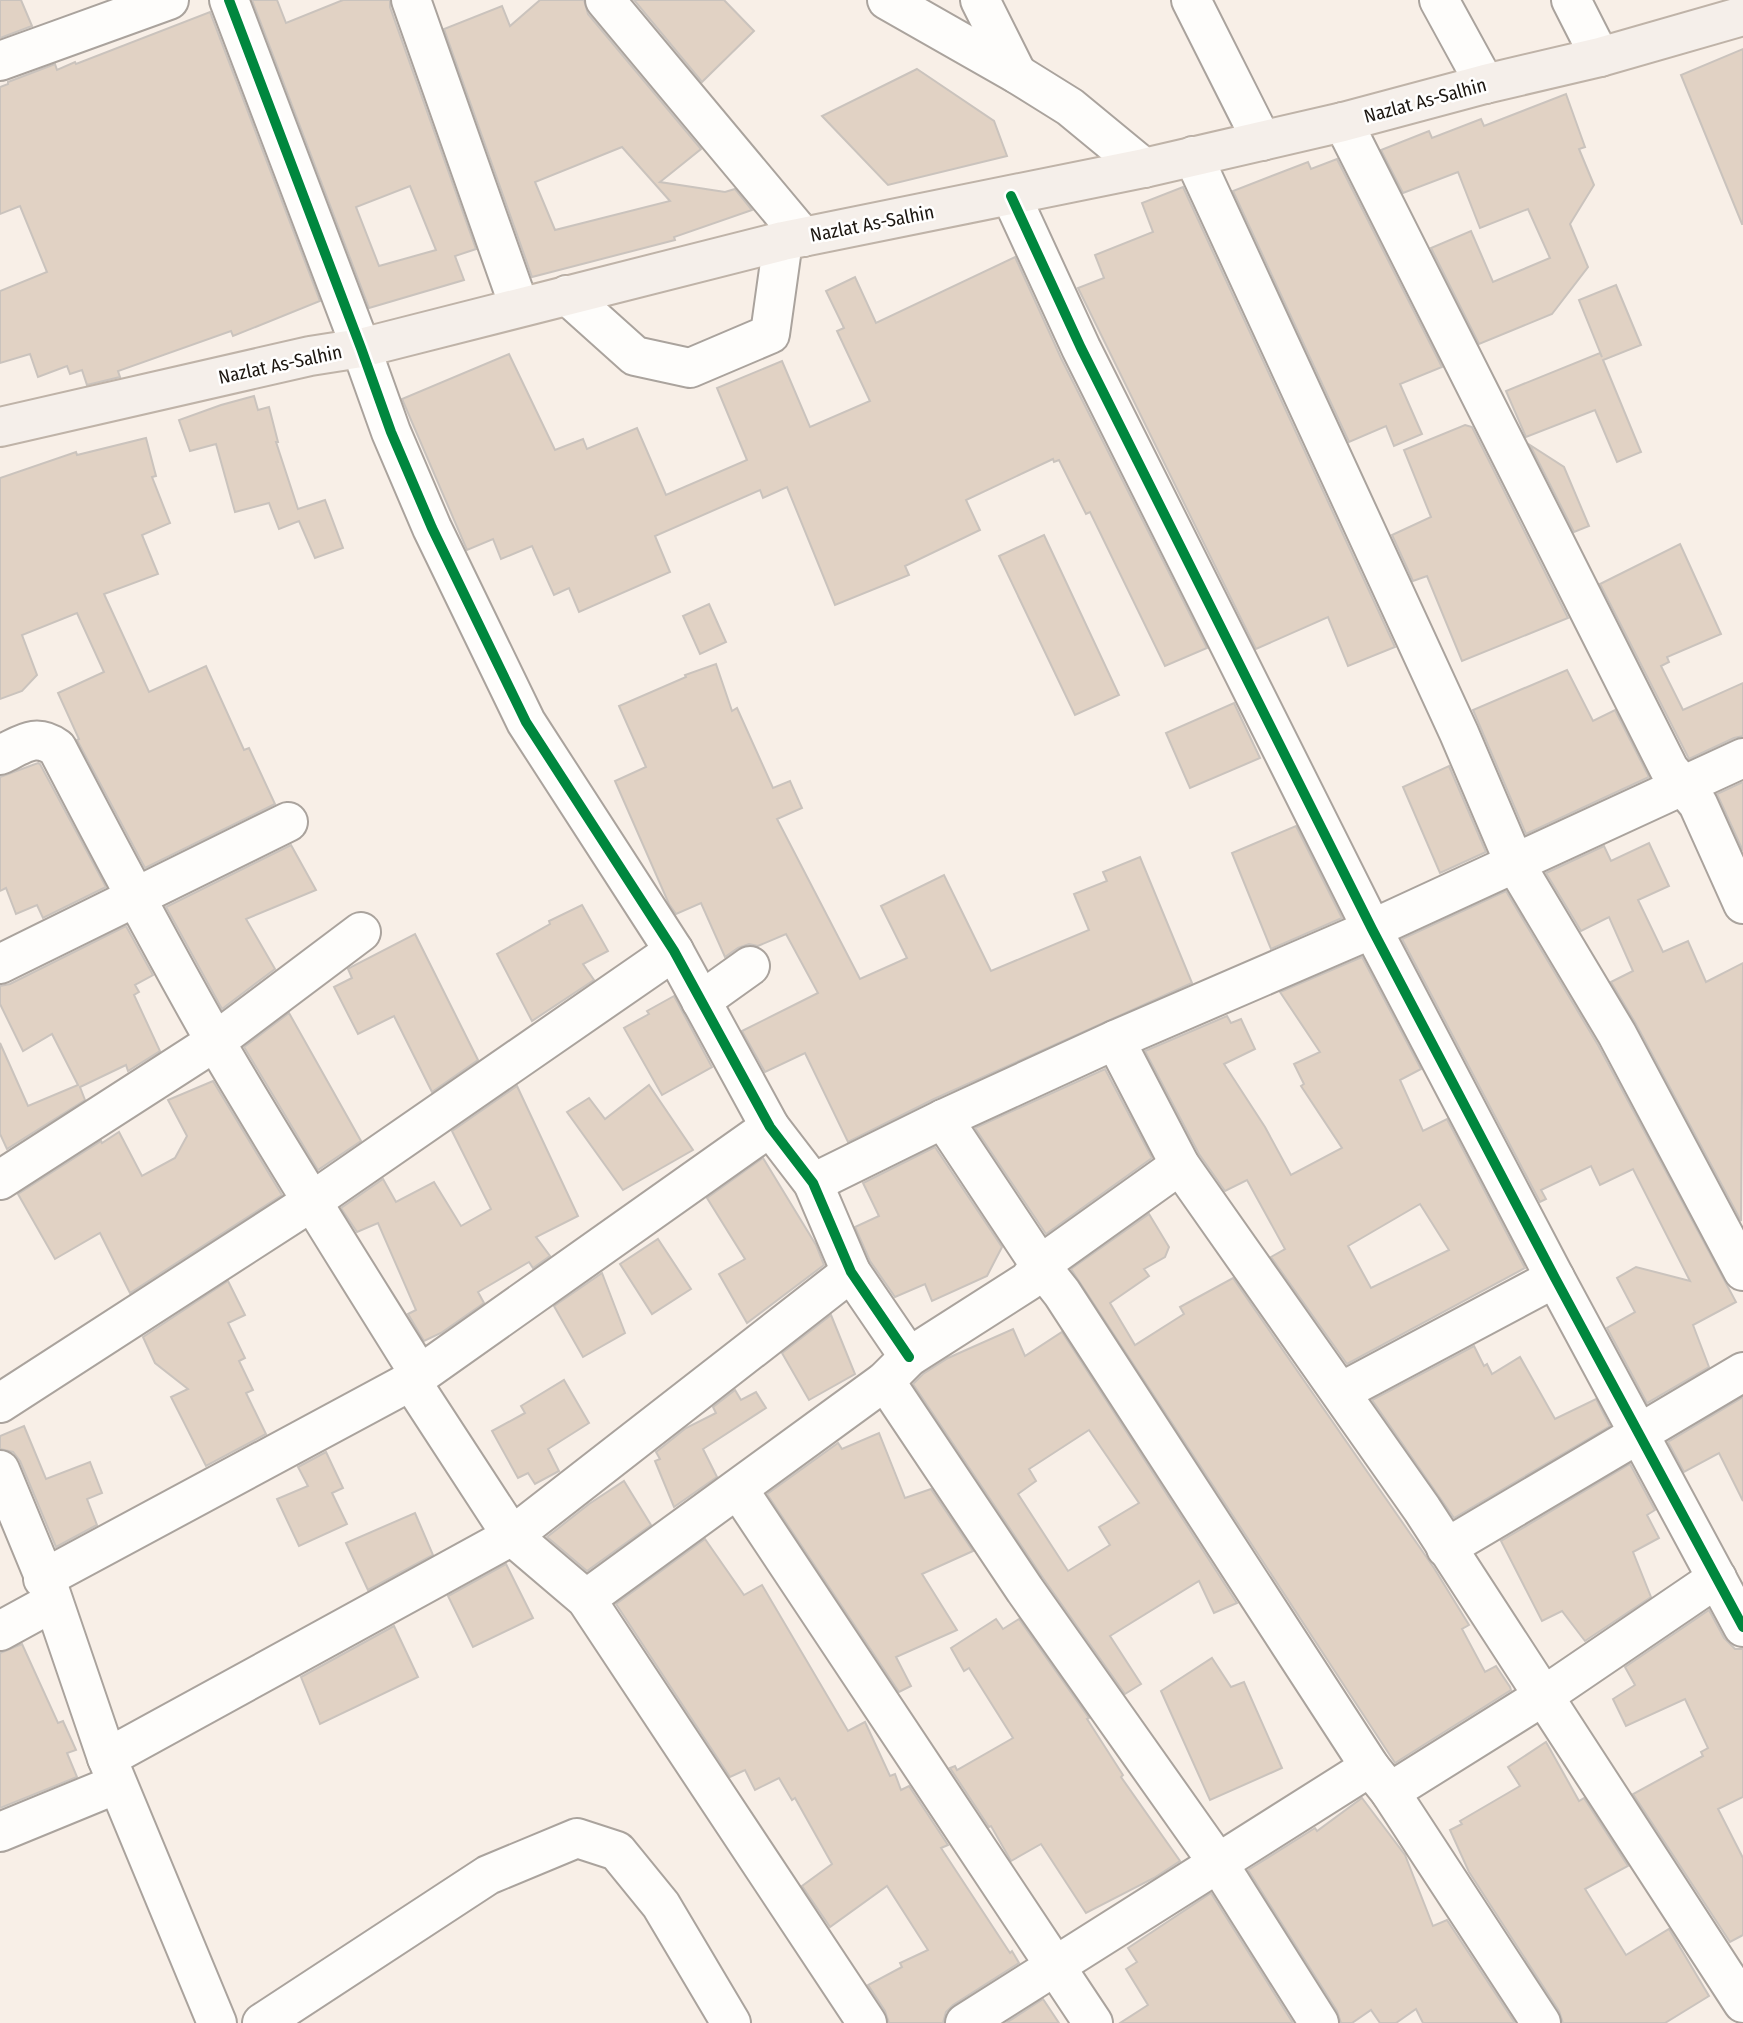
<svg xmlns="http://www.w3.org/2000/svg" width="1743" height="2023" viewBox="0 0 1743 2023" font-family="'Fira Sans Condensed',sans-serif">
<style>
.building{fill:#e1d2c4;stroke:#cac3bd;stroke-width:2;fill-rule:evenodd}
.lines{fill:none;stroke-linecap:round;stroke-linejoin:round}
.minor-casing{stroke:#aaa39d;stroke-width:42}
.major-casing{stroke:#bfb3a8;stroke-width:42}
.minor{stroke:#fefdfb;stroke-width:38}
.major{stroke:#f5efea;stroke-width:38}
.cycleway-casing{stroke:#fff;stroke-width:15}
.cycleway{stroke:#00873e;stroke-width:10}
.labels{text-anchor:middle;stroke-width:5;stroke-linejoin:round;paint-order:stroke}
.street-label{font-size:19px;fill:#1d1711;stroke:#fff}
</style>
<rect width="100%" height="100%" fill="#f8efe7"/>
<g class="building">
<polygon points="0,0 21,0 32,26 0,38"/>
<path d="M252 0H277L286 23 343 0H390V7L476 249 455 256 464 280 369 308ZM410 186 436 250 379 266 356 207Z"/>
<path d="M540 0H584L588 14 701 149 660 182 725 192 735 189 752 210 674 237 675 240 532 277 444 29 502 6 510 26ZM622 147 670 201 555 230 535 182Z"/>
<polygon points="634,0 724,0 754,31 702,82"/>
<polygon points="210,12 320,301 233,336 231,331 118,371 120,377 87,385 82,370 70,374 67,366 38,377 30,354 0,363 0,291 47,272 20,206 0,214 0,87 8,84 8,82 55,64 57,70 75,62 76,64"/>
<polygon points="1743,49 1743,224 1742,224 1681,75"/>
<polygon points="917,69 994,121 1007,156 888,185 822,116"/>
<polygon points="1566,94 1585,147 1579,149 1594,185 1570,224 1588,267 1552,314 1479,344 1431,248 1471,231 1493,282 1550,258 1528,209 1480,228 1458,172 1403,193 1381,150 1429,131 1432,138 1481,119 1484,126"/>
<polygon points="1337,159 1442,367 1400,384 1422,434 1394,446 1386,426 1349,442 1233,191 1308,162 1311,169"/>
<polygon points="1183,187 1395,647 1348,666 1328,617 1256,649 1078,288 1104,278 1095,255 1153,232 1142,203"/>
<polygon points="1015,257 1061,358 1207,648 1165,666 1090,512 1086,514 1059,460 1054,462 1053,459 966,500 980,530 905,566 909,575 835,605 787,487 763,498 760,490 655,536 670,572 579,612 569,588 554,595 532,546 501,559 493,539 467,550 402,399 509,354 555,450 583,439 587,449 637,428 666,495 747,460 717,388 782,361 810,427 870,401 837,331 844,328 826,291 855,277 876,323"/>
<polygon points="1616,285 1641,345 1603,360 1641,452 1617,462 1595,410 1526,437 1506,391 1600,353 1602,357 1579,300"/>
<polygon points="254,396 258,410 269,407 278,442 276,442 298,509 325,500 343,548 315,558 299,521 279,529 269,503 235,512 216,444 190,451 179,420 221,405"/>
<polygon points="1465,425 1472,427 1568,618 1462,661 1427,576 1413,581 1392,535 1431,517 1404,450"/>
<polygon points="146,438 156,476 152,477 170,523 142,535 158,574 104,594 149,692 206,666 244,750 249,748 275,804 145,868 77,740 79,739 58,693 104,672 77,613 22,635 37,675 22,691 0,699 0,478 76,452 77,455"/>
<polygon points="1530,445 1564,467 1589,526 1574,532"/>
<polygon points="1044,535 1119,695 1075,715 999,556"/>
<polygon points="1680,544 1721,634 1667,657 1669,662 1661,666 1683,710 1743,683 1743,736 1734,738 1689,759 1600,584"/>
<polygon points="709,604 726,642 700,654 683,616"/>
<polygon points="716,664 732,711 737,708 773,788 790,781 802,808 777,819 860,979 907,958 881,906 944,875 991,971 1089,930 1074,894 1107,881 1103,872 1140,857 1192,983 934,1099 848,1142 805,1053 765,1072 742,1031 818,993 786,934 758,946 749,944 738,948 725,957 701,903 676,914 669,904 615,781 646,767 619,706 686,677 685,675"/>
<polygon points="1567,670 1593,721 1615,710 1649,777 1526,834 1473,710"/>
<polygon points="1234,703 1260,758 1190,788 1166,733"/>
<polygon points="38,763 40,764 106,887 43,918 37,905 16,914 6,888 0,891 0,777"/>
<polygon points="1449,766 1486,852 1440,873 1403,787"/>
<polygon points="1743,782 1743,851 1717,794"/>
<polygon points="1296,826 1342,918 1271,949 1232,853"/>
<polygon points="1649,843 1669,886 1638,900 1663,952 1688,941 1706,982 1743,963 1741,1221 1636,1024 1611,982 1633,971 1609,917 1581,931 1546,873 1604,846 1611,861"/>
<polygon points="291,845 316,890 246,919 275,969 222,1009 166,907"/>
<polygon points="1506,891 1598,1045 1736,1302 1693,1325 1709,1367 1647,1403 1607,1328 1635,1312 1617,1278 1636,1267 1690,1281 1633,1169 1600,1185 1591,1166 1541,1190 1546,1199 1540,1202 1402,939"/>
<polygon points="582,905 608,951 583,964 594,980 532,1021 497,954 550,924 549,921"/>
<polygon points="126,926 153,975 135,985 139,992 134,995 160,1051 128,1071 126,1065 80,1087 85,1100 7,1149 0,1134 0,1043 28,1106 78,1085 52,1034 23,1051 0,1004 0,986 10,984"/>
<polygon points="415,934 478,1060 432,1092 394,1016 358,1034 334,987 352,978 348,969 353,966"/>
<path d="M1362 957 1421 1069 1400 1080 1423 1131 1447 1119 1525 1268 1347 1364 1271 1257 1285 1249 1247 1180 1225 1191 1199 1154 1145 1051 1227 1016 1231 1023 1241 1019 1255 1049 1224 1064 1265 1127 1291 1175 1342 1148 1301 1086 1304 1084 1294 1064 1320 1052 1280 992ZM1420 1204 1449 1250 1371 1288 1348 1246Z"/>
<polygon points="674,996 712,1067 662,1095 624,1028 649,1014 647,1011"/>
<polygon points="289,1013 361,1141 318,1170 244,1047"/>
<polygon points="1105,1069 1152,1158 1046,1234 975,1128"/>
<polygon points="213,1081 282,1195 130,1293 100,1233 55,1259 18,1194 101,1141 102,1143 119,1132 142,1176 175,1158 187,1136 168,1100"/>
<polygon points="649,1085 693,1150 623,1190 567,1112 589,1098 605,1119"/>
<polygon points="517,1086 578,1216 536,1237 550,1256 533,1268 529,1262 478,1292 484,1303 441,1333 424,1341 408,1314 416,1310 378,1223 357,1232 341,1208 383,1179 396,1202 434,1182 461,1226 491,1209 452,1131"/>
<polygon points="935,1147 1002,1247 987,1276 932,1301 925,1284 895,1297 870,1261 855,1227 879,1216 863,1183"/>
<polygon points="763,1158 816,1245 824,1265 747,1323 719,1274 745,1259 707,1198"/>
<polygon points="1149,1214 1169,1247 1165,1257 1144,1269 1149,1276 1110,1303 1135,1345 1184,1314 1180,1307 1233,1278 1434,1568 1469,1625 1462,1629 1485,1672 1496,1666 1510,1687 1511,1690 1395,1763 1071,1269"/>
<polygon points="658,1239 691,1289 652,1314 620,1264"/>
<polygon points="602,1273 625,1333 583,1357 554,1306"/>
<polygon points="228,1281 245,1315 228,1323 245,1358 239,1361 253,1390 246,1393 266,1434 206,1466 171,1397 188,1389 155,1363 143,1337"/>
<polygon points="831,1315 855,1374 809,1400 782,1353"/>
<path d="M1013 1329 1025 1356 1062 1332 1237 1603 1214 1613 1199 1581 1110 1636 1141 1684 1125 1694 1043 1578 913 1384 923 1374 948 1358ZM1089 1430 1139 1503 1099 1527 1110 1545 1068 1571 1018 1494 1036 1481 1029 1469Z"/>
<polygon points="1474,1346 1484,1366 1487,1364 1492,1374 1520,1357 1555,1419 1596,1399 1610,1426 1454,1518 1372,1400"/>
<polygon points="564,1380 589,1423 548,1449 559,1471 535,1484 528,1473 518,1478 492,1431 525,1413 521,1406"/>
<polygon points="735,1390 741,1400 756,1392 766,1408 703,1449 717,1477 674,1507 655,1461 660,1459 656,1452 686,1428 716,1413 713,1407"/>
<polygon points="1743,1397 1743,1501 1719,1453 1684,1472 1668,1442"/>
<polygon points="24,1426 46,1479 90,1462 102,1493 87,1499 97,1525 56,1547 20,1461 13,1452 0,1449 0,1436"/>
<polygon points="879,1433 905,1498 931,1489 973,1551 922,1574 957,1630 896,1657 911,1686 899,1692 767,1494 838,1443 842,1449"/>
<polygon points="326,1452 343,1488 332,1493 347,1524 299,1546 277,1499 308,1486 298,1467"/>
<polygon points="1630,1464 1655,1510 1647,1515 1659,1538 1633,1552 1651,1597 1585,1641 1562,1611 1542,1621 1501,1541"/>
<polygon points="624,1481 651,1525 587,1571 547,1537 589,1504"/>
<polygon points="415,1513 433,1555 368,1590 346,1543"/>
<polygon points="705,1539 744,1595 762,1585 848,1731 865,1722 890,1776 895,1774 901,1790 909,1786 948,1845 941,1848 1010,1953 1012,1951 1019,1963 953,2005 946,2012 943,2023 889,2023 885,2011 868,1985 902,1967 900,1963 928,1950 887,1886 830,1927 802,1886 832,1864 795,1798 792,1800 779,1778 755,1790 745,1770 730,1777 616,1604"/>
<polygon points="506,1564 533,1618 473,1647 448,1596"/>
<polygon points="1709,1610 1724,1638 1735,1649 1743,1649 1743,1797 1718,1809 1743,1858 1743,1935 1730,1942 1633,1794 1703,1756 1701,1752 1708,1748 1685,1699 1626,1726 1613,1699 1635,1685 1625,1667"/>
<polygon points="996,1619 1003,1629 1019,1619 1089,1718 1087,1719 1123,1775 1121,1777 1180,1861 1154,1878 1086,1913 1041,1844 1011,1861 991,1826 989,1827 950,1768 955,1766 957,1770 1013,1738 969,1668 964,1671 951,1648"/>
<polygon points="394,1626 418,1677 320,1724 301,1677"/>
<polygon points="22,1644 58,1723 63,1721 76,1750 67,1753 77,1777 0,1808 0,1653"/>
<polygon points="1212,1658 1231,1687 1244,1682 1282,1768 1210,1800 1161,1691"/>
<polygon points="1546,1742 1579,1801 1584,1798 1628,1866 1585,1889 1626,1955 1669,1929 1709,1996 1665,2023 1563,2023 1559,2011 1469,1872 1450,1830 1462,1824 1460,1821 1520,1786 1508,1767"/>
<polygon points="1362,1798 1405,1855 1433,1926 1447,1920 1515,2023 1423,2023 1416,2009 1396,2023 1380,2023 1371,2010 1352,2023 1341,2023 1337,2011 1248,1870 1315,1828 1317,1831"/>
<polygon points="1211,1893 1293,2023 1120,2023 1148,2005 1126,1969 1137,1962 1128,1948"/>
<polygon points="1043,1999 1059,2023 1006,2023"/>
</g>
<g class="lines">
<defs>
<g id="minor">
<polyline points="229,0 361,348 391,432 432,528 526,722 674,951 770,1127 813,1183 851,1272 909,1357"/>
<polyline points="411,0 519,306"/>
<polyline points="605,0 803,237"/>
<polyline points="887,0 1017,74 1070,107 1144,168"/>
<polyline points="980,0 1017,74"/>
<polyline points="1191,0 1262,141"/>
<polyline points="1439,0 1485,84"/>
<polyline points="1571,0 1600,57"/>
<polyline points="0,61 169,0"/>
<polyline points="1343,122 1669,769 1698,804 1743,904"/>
<polyline points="1193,156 1459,733 1514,862 1617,1034 1743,1271"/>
<polyline points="1011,196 1081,348 1372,929 1555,1278 1743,1627"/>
<polyline points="567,295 635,356 690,368 770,334 783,241"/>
<path d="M0 755C22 745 35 732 57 748 108 846 160 944 215 1041 281 1154 351 1264 420 1375"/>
<polyline points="0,964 288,822"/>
<polyline points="701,1001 750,966"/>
<polyline points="1115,1040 1180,1165 1422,1509 1743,2003"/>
<polyline points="943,1119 1040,1265 1062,1293 1370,1767 1390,1792 1541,2023"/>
<polyline points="0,1180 216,1041 361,932"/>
<polyline points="813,1183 943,1119 1115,1040 1372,929 1743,758"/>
<polyline points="411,1381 512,1536 586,1599 867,2023"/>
<polyline points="885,1381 1025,1590 1218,1863 1319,2023"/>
<polyline points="1341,1392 1555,1278"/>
<polyline points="0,1403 311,1202 674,951"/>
<polyline points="0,1470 50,1591 107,1758 217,2023"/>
<polyline points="738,1489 1093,2023"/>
<polyline points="1446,1548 1743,1372"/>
<polyline points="43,1579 411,1381 770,1127"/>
<polyline points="586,1599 885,1381 909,1357 1028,1281 1040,1265 1180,1165"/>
<polyline points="0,1631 53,1602"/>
<polyline points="107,1758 512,1536 851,1272"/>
<polyline points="1390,1792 1545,1695 1717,1578"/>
<polyline points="0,1832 117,1784"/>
<polyline points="262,2023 488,1875 577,1838 617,1851 661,1905 731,2023"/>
<polyline points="965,2023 1370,1767"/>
</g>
<polyline id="major" points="0,427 310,356 361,348 783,241 1144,168 1343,122 1485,84 1600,57 1743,16"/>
</defs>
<use href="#minor" class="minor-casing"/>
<use href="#major" class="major-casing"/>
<use href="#minor" class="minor"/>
<use href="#major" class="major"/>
<defs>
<g id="cycleway">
<polyline points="229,0 361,348 391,432 432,528 526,722 674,951 770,1127 813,1183 851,1272 909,1357"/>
<polyline points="1011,196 1081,348 1372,929 1555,1278 1743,1627"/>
</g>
</defs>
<use href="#cycleway" class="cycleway-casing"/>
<use href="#cycleway" class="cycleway"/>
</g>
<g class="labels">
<g class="street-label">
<text transform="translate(1425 100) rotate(-15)" y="7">Nazlat As-Salhin</text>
<text transform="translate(872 223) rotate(-11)" y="7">Nazlat As-Salhin</text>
<text transform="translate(280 364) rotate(-12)" y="7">Nazlat As-Salhin</text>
</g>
</g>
</svg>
